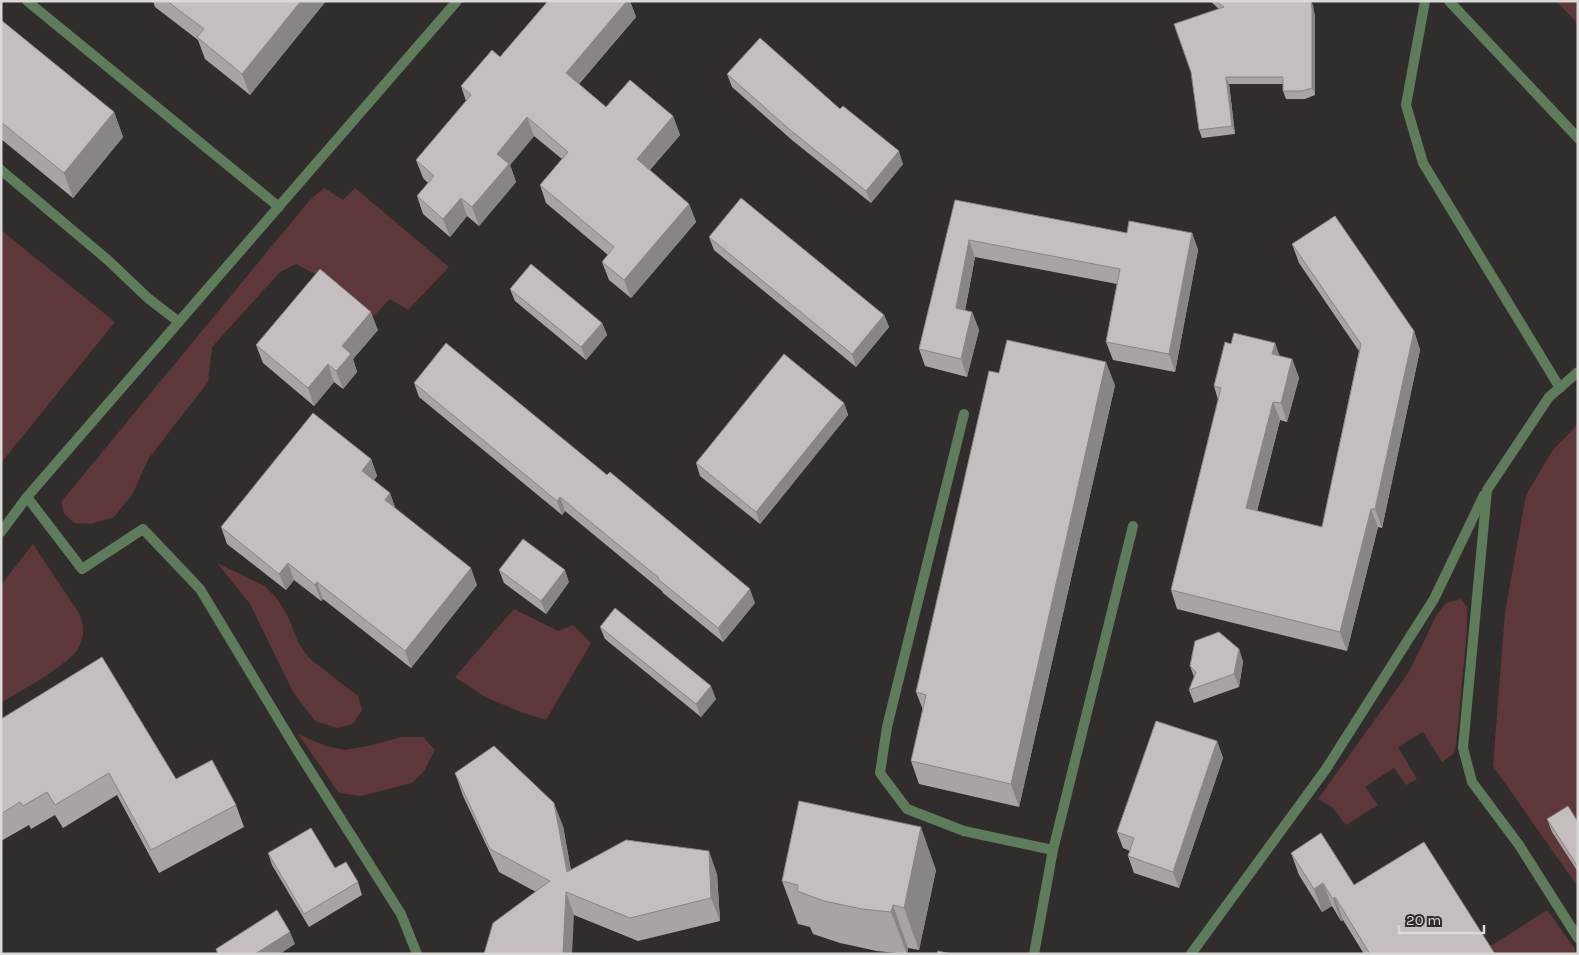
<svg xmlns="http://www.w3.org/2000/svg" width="1579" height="955" viewBox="0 0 1579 955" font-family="Karla,sans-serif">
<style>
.green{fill:#5d3739}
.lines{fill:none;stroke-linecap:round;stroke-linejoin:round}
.service{stroke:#5e7c5b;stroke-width:10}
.minor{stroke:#5e7c5b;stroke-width:10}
.tertiary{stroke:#5e7c5b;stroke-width:10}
.wall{fill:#a9a3a3}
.shaded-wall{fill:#898585}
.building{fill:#c4bebe;stroke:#898585}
</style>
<rect width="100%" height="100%" fill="#312d2d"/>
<g class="green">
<polygon points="1556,1 1578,1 1578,24"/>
<polygon points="324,188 343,200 355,188 449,267 408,310 390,299 374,316 326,280 296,264 280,272 212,347 208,382 149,458 132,495 114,517 91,524 74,523 64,513 61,502 309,201"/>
<polygon points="1,230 115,322 1,463"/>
<polygon points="1578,424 1578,887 1493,766 1505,612 1526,495 1553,450"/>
<path d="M33 544 79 613C84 625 85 635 79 647 72 663 19 692 1 703V585Z"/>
<polygon points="217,563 265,586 278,600 289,619 298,642 309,658 358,696 362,710 353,724 337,728 315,721 293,692 250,604"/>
<polygon points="1461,599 1467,607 1467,630 1456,745 1453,754 1442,762 1423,732 1398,747 1417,779 1406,785 1394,768 1365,787 1378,805 1346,825 1332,807 1318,799 1409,672 1437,614 1446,603"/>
<polygon points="514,609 558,631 573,625 591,643 546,720 523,713 485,697 455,677"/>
<polygon points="298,734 326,746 345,750 372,745 401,737 423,737 435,750 424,771 412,783 361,796 339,793"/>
<polygon points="1547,910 1575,949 1576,954 1493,954 1489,947"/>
</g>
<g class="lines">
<g class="service">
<polyline points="1,170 109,261 149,299 179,322"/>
<polyline points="964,414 887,727 880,773 907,809 964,831 1053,850 1133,526"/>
</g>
<g class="minor">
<polyline points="27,1 279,207"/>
<polyline points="1425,1 1406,105 1423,163 1560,388"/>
<polyline points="1578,372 1549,397 1487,490 1463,748 1472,782 1519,845 1578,938"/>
<polyline points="27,497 82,569 143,529 200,589 297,750 401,914 417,954"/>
<polyline points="1034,954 1053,850"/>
<polyline points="1191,954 1326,769 1434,599 1484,495"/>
</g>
<g class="tertiary">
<polyline points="1449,1 1578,138"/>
<polyline points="1,532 27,497 457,1"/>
</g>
</g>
<g class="wall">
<polygon points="153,1 326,1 250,95 205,59 198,40 155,7"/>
<polygon points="548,1 630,1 636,17 579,84 606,107 673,116 680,135 650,170 689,204 696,222 631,298 609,280 602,262 608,255 546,203 540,185 562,159 534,136 510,165 516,182 479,226 467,216 450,237 423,214 417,196 428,183 423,178 416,160 466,101 461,86 500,57"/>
<polygon points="1210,1 1311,1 1315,16 1315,95 1305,99 1286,99 1283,91 1283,84 1229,84 1235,134 1202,138 1199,130 1219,9"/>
<polygon points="1,20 114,112 123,137 73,198 1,139"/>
<polygon points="727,74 903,164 871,203 793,141 732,87"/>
<polygon points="955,200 1127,233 1192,233 1198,250 1175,372 1113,360 1106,342 1117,284 975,257 965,311 972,312 979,330 967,377 925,366 919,349"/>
<polygon points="709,237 884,315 889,327 856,367 714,250"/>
<polygon points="1292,244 1414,331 1420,350 1382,528 1378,527 1347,651 1177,609 1171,590 1218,400 1214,386 1231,344 1275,343 1279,356 1292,359 1299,378 1287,422 1280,420 1257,511 1322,527 1359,351 1299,263"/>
<polygon points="510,289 602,323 607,335 586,360 515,301"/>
<polygon points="378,330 353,359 357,372 343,389 334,382 314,406 263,363 256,345"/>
<polygon points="414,383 755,603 723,642 663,593 662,591 565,511 562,515 419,397"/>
<polygon points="1115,385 1019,807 919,784 911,761 923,710 916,692"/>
<polygon points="844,403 848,415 760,524 700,476 696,463"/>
<polygon points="371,459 377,476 374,480 390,493 395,508 477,585 411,668 323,599 321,601 294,580 286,590 227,544 221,527"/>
<polygon points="499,570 569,582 546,614 504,583"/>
<polygon points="600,627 716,699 701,717 605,639"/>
<polygon points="1239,649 1243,662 1239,687 1194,703 1189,690 1194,677 1190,666"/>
<polygon points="1,719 176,779 236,805 244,827 159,873 117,795 63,828 55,815 31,829 29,825 1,841"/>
<polygon points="1217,741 1223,758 1179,888 1134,873 1128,856 1130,851 1123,848 1117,832"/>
<polygon points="455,773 563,826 571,870 717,874 720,921 638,941 574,915 536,892 499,872 463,796"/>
<polygon points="1547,819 1578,822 1578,872 1552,832"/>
<polygon points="268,853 335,868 358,882 362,895 309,927 272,865"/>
<polygon points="1291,853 1354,885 1495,954 1364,954 1343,920 1341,921 1332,906 1322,912 1299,875"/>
<polygon points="936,870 919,950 908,948 907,954 877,951 840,943 813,934 810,927 798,924 782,881"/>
</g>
<g class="shaded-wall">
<polygon points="301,1 326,1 250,95 242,74"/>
<polygon points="627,1 630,1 636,17 572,91 566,73"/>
<polygon points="1311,1 1313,5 1315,16 1315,95 1312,88"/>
<polygon points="1226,77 1229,84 1235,134 1232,126"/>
<polygon points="114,112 123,137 73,198 64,173"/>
<polygon points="673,116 680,135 643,177 637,159"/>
<polygon points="527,117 534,136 510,165 516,182 479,226 472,207 497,154"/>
<polygon points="899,151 903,164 871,203 866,191"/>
<polygon points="461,198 467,216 450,237 443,219"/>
<polygon points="689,204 696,222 631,298 624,280"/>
<polygon points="1192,233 1198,250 1175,372 1169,354"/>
<polygon points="969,240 975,257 962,326 956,308"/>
<polygon points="371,312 378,330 353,359 357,372 343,389 336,371 342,346"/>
<polygon points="972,312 979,330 967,377 961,359"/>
<polygon points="884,315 889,327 856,367 852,354"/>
<polygon points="602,323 607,335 586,360 581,347"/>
<polygon points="1414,331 1420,350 1382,528 1375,509"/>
<polygon points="1275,343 1282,362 1272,354"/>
<polygon points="1292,359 1299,378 1287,422 1281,403"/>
<polygon points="1106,362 1115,385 1019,807 1011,784"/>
<polygon points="328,364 334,382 314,406 308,388"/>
<polygon points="1273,402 1280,420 1253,527 1246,508"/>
<polygon points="844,403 848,415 760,524 756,512"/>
<polygon points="371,459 377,476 368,488 362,471"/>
<polygon points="390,493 396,510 385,500"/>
<polygon points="560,497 565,511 562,515 557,501"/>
<polygon points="1371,509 1378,527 1347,651 1340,632"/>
<polygon points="288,563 294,580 286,590 279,574"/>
<polygon points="471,568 477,585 411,668 405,651"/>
<polygon points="565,570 569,582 546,614 541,601"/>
<polygon points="317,582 323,599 321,601 315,585"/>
<polygon points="750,589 755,603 723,642 718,628"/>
<polygon points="1239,649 1243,662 1239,687 1234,674"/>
<polygon points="711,686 716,699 701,717 696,704"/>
<polygon points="1217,741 1223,758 1179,888 1173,872"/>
<polygon points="554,803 563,826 575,895 567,872"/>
<polygon points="921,827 936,870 919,950 904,908"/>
<polygon points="709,851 717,874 720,921 711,898"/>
<polygon points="1323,883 1332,906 1322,912 1314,889"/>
<polygon points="566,892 574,915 572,954 563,954"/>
<polygon points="1335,897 1343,920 1341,921 1333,899"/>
<polygon points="893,905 908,948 907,954 891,912"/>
<polygon points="290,932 295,944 280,954 255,954"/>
</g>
<g class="building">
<polygon points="167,1 301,1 242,74 197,37 204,29"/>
<polygon points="548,1 627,1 566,73 606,107 630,80 673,116 637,159 689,204 624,280 602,262 614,247 540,185 568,152 527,117 497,154 509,164 472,207 461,198 443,219 417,196 434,176 416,160 471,95 461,86 492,50 500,57"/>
<polygon points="1216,1 1311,1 1312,9 1312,88 1302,91 1283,91 1283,77 1226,77 1232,126 1199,130 1191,72 1174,24 1224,7"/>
<polygon points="1,20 114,112 64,173 1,122"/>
<polygon points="760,38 840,109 843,106 899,151 866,191 789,129 727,74"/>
<polygon points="741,198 884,315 852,354 709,237"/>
<polygon points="955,200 1127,233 1129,221 1192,233 1169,354 1106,342 1120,269 969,240 956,308 972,312 961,359 919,349"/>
<polygon points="1335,216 1414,331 1375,509 1371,509 1340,632 1171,590 1221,388 1214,386 1225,342 1231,344 1234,333 1275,343 1272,354 1292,359 1281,403 1273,402 1246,508 1322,527 1361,344 1292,244"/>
<polygon points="531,264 602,323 581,347 510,289"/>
<polygon points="320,269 371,312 342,346 351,354 336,371 328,364 308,388 256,345"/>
<polygon points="1007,340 1106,362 1011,784 911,761 926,695 916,692 989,371 999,373"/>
<polygon points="446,343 607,475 610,472 750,589 718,628 658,579 659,578 560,497 557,501 414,383"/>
<polygon points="784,354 844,403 756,512 696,463"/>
<polygon points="313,413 371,459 362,471 390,493 385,500 471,568 405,651 317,582 315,585 288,563 279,574 221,527"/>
<polygon points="523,539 565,570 541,601 499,570"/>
<polygon points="615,608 711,686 696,704 600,627"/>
<polygon points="1219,632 1239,649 1234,674 1189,690 1196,672 1190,666 1195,641"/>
<polygon points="102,657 176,779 212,760 236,805 151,850 109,773 55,805 47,792 23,806 20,802 1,814 1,719"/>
<polygon points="1156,721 1217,741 1173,872 1128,856 1134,838 1117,832"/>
<polygon points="494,746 554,803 567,872 626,840 709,851 711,898 630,918 566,892 563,954 484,954 493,923 550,881 490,849 455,773"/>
<polygon points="799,801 921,827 904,908 893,905 891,912 862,909 824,901 797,891 798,885 782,881"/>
<polygon points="1568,806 1578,822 1578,867 1547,819"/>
<polygon points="311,828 335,868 346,862 358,882 304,914 268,853"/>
<polygon points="1321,833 1354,885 1424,842 1495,954 1370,954 1335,897 1333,899 1323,883 1314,889 1291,853"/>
<polygon points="277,910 290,932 255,954 218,954 216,949"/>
<polygon points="938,951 951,954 937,954"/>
</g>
<rect width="1579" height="955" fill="none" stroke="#dbd8d8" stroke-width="5"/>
<path d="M1399 925v8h85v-8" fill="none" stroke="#dbd8d8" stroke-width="2.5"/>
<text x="1406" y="925" font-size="15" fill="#dbd8d8" stroke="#312d2d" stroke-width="4" paint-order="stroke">20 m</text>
</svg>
